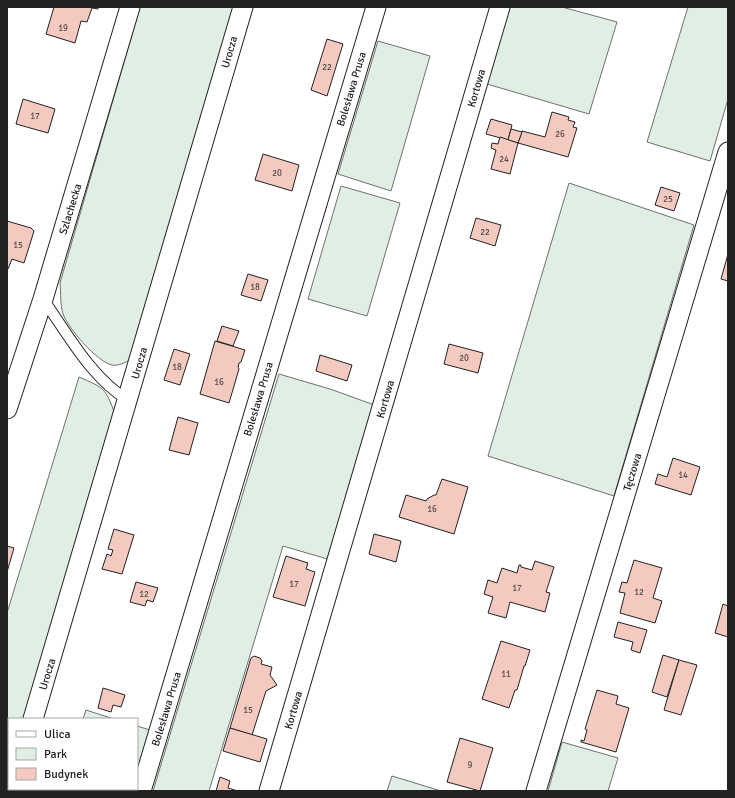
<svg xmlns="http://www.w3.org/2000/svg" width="735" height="798" viewBox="0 0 735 798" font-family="Signika,sans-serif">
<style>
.green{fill:#e0efe3;stroke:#6f6f6f}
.building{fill:#f3c9c0;stroke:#222}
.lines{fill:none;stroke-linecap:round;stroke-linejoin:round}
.service-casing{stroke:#222;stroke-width:12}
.minor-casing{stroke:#222;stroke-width:21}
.service{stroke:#fff;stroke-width:10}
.minor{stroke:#fff;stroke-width:19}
.labels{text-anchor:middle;stroke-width:3;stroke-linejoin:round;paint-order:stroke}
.number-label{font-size:9px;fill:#564c4a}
.street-label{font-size:11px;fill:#222;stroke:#fff}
</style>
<rect width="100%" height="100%" fill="#fff"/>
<g class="green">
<path d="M140 7H238L130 360C124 363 119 366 112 365 97 362 68 328 63 314 60 305 61 292 60 283Z"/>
<polygon points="509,7 562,7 617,22 589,114 487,84"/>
<polygon points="688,7 728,7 728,99 710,161 647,142"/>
<polygon points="378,41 430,56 391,191 338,174"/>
<polygon points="569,183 694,225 614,496 488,456"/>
<polygon points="341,186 400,203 367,316 308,299"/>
<polygon points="279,374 330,389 377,406 331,560 283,546 209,791 153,791"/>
<path d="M79 377C104 388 105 387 115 414L25 719H9V773L7 780V613Z"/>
<polygon points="86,710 114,719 83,719"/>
<polygon points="137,726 150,730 137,773"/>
<polygon points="562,742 618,758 608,791 548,791"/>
<polygon points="392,776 441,791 387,791"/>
<polygon points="62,789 132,789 132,791 61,791"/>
</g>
<g class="building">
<polygon points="54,7 98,7 98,9 92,8 87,22 81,21 75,43 46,34"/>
<polygon points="327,39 343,44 327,96 311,90"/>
<polygon points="23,99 55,109 48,133 16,124"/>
<polygon points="552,112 569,117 568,120 575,122 573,127 577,128 568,157 518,143 522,131 545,137"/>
<polygon points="491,119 512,125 508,140 486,134"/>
<polygon points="511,129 522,132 518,143 508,140"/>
<polygon points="500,137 518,143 510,174 491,169 496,150 491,148 492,143 498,144"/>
<polygon points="263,154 299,165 292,191 255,180"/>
<polygon points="661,187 680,193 674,211 655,205"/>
<polygon points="476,218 501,225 495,246 470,238"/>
<polygon points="7,221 31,228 34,231 24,263 12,259 8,269 7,269"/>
<polygon points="728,254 728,281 721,279"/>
<polygon points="248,274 268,280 261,301 241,295"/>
<polygon points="222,326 239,331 233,346 217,341"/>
<polygon points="215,341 245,350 241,362 239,363 238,367 239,369 229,403 200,394"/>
<polygon points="449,344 483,353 478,373 444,364"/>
<polygon points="174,349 190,354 180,385 164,380"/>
<polygon points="320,355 352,365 347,381 316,371"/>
<polygon points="178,417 198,423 189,455 169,450"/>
<polygon points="673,458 700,467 691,495 655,484 658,474 667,477"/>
<polygon points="442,479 468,487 454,534 399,517 406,495 426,501 427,499 434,495 436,495"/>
<polygon points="114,529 134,535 122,574 102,569 107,554 111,556 113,550 108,549"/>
<polygon points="374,534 401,541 396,562 369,554"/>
<polygon points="7,546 14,548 7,572"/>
<polygon points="286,556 308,563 306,569 315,572 305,606 273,597"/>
<polygon points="634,560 662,568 653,598 662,601 655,623 620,613 625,593 619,592 622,582 627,583"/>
<polygon points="535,561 554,567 546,592 550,593 545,612 510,602 506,618 488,613 493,597 484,594 488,580 497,583 502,568 517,573 519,565 521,565 521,567 532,570"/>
<polygon points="136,582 158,588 153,602 147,600 145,606 130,602"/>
<polygon points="723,604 728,606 728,637 715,633"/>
<polygon points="618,622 647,630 640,653 631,650 633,642 614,637"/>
<polygon points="501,641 530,650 525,666 524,666 517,690 515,690 509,708 482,699"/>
<polygon points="663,655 679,660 667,697 652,692"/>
<polygon points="254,656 260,658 262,661 261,664 272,667 270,675 277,685 266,691 252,735 230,728 251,658"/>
<polygon points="679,660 697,665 681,715 664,710"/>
<polygon points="103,688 125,695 121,707 113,705 111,712 98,708"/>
<polygon points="597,690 618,696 616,704 629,708 616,752 581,742 581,740 584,741 587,730 585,729"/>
<polygon points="230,728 267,739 260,762 223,751"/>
<polygon points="460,738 493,748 480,791 447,782"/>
<polygon points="220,777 230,781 228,788 238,791 216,791"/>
</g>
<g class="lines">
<defs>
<path id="service" d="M43 299C67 333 92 379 128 400"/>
<g id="minor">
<polyline points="7,409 43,299 130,7"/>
<polyline points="33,719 243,7"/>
<polyline points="12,791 12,789"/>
<polyline points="141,791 376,7"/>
<polyline points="269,791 500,7"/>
<polyline points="536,791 728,152"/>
</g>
</defs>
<use href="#service" class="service-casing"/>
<use href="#minor" class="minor-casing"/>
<use href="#service" class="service"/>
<use href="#minor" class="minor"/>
</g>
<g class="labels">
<g class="number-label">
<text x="63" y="31">19</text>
<text x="327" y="70">22</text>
<text x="35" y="119">17</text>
<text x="560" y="137">26</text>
<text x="504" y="162">24</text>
<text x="277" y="176">20</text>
<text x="668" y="202">25</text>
<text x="485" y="235">22</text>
<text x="18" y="248">15</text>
<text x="255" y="290">18</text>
<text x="464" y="361">20</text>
<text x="177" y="370">18</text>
<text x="219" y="385">16</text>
<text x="683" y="478">14</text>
<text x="432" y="512">16</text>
<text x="294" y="587">17</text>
<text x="517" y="591">17</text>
<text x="639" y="595">12</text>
<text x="144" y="597">12</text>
<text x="506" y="677">11</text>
<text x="248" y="713">15</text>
<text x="470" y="768">9</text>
</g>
<g class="street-label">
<text transform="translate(229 52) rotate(-74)" y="4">Urocza</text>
<text transform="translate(476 88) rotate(-74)" y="4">Kortowa</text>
<text transform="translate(351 89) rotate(-73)" y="4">Bolesława Prusa</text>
<text transform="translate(70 209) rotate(-73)" y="4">Szlachecka</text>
<text transform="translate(139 363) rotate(-74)" y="4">Urocza</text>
<text transform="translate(258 399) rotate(-73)" y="4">Bolesława Prusa</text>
<text transform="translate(385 399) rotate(-74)" y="4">Kortowa</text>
<text transform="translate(632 472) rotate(-73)" y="4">Tęczowa</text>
<text transform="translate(47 674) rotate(-73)" y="4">Urocza</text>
<text transform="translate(166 709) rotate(-73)" y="4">Bolesława Prusa</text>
<text transform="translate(293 710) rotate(-74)" y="4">Kortowa</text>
</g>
</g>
<rect width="735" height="798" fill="none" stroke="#222222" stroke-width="16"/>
<rect x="8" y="718" width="130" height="72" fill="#ffffff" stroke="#a7a7a7"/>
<rect x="16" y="731" width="20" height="6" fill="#ffffff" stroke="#a7a7a7"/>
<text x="44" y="738" font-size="12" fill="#222222">Ulica</text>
<rect x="16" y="748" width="20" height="12" fill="#e0efe3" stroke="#a7a7a7"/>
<text x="44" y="758" font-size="12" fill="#222222">Park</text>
<rect x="16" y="768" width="20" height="12" fill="#f3c9c0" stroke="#a7a7a7"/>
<text x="44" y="778" font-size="12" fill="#222222">Budynek</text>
</svg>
